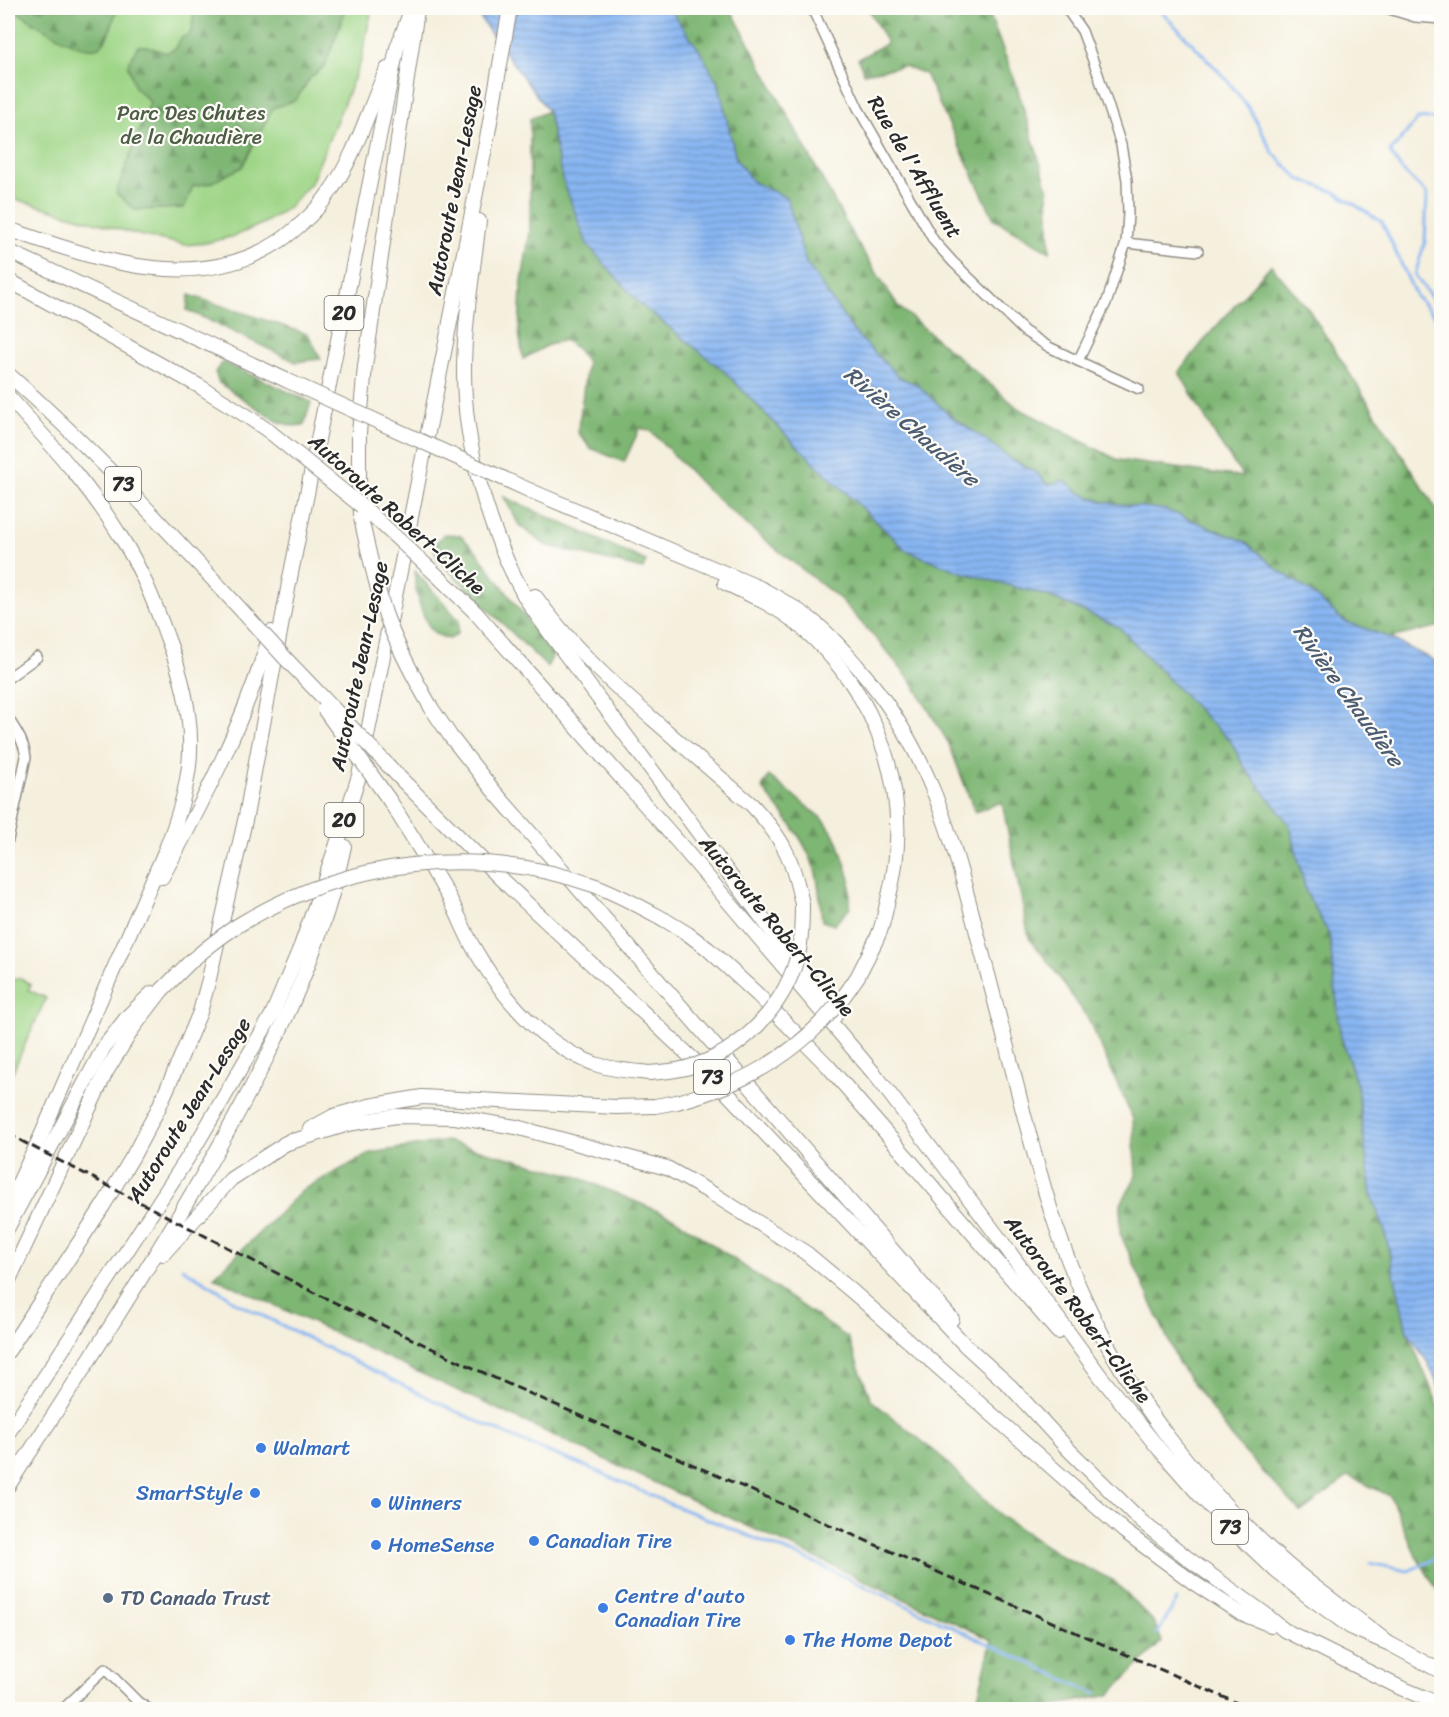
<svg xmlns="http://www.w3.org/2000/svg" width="1449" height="1717" viewBox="0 0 1449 1717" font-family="Sriracha,sans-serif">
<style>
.green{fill:#9ed586;stroke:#648058;stroke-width:1.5}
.forest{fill:url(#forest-firs);stroke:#54704f;stroke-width:1.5}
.water{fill:url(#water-rules);stroke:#5a708e;stroke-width:1.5}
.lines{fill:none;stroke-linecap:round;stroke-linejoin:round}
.stream{stroke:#88b6f2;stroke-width:3}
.minor-casing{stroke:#908d84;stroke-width:12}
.highway-casing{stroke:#908d84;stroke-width:16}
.minor{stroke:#fff;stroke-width:9}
.highway{stroke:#fff;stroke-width:14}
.rail{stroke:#2b2b2b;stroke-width:3;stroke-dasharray:9 4.5;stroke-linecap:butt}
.highway-bridge-casing{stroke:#908d84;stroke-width:16;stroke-linecap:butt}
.highway-bridge{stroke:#fff;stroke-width:14}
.shop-dot{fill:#3f7fe0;stroke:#fdfcf7;stroke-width:2}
.service-dot{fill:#5c6f8a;stroke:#fdfcf7;stroke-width:2}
.labels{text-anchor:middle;stroke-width:4.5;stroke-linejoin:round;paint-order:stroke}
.shield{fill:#fdfcf7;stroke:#6a6a68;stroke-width:1.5}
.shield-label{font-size:20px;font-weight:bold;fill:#2b2b2b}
.park-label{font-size:21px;fill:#4e5e46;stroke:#fdfcf7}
.street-label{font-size:21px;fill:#2b2b2b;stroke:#fdfcf7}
.shop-label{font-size:21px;fill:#366cbe;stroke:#fdfcf7;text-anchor:start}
.service-label{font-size:21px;fill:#4e5e75;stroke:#fdfcf7;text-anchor:start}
.water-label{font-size:22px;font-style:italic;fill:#4c5c71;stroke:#fdfcf7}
</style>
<defs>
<pattern id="forest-firs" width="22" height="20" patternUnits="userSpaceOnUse" patternTransform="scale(1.5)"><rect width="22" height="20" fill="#7eb673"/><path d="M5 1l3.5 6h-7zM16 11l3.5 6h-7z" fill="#67945f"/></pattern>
<pattern id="water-rules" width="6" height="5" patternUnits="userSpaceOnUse" patternTransform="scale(1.5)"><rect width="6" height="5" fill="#88b6f2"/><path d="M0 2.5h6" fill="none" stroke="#6f94c4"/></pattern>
</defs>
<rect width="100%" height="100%" fill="#fdfcf7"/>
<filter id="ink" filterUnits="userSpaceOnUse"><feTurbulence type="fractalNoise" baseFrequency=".0167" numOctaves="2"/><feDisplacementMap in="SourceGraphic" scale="12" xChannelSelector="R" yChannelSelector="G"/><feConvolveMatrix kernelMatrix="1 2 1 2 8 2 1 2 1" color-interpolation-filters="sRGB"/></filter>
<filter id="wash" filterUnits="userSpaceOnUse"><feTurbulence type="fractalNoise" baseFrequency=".008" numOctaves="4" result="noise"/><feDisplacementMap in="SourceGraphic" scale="24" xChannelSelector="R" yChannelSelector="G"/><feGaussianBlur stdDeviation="1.35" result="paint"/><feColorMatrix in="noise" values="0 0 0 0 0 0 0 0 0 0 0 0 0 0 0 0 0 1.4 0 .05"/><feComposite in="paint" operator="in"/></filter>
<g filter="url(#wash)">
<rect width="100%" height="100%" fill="#f5efdd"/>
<g class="green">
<polygon points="8,8 372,8 361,61 311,183 289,207 266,222 235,236 206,243 186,245 139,235 8,197"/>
<polygon points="21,978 31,985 28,990 46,998 8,1082 8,981"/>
</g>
<g class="forest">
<path d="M11 8H117C114 18 109 39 100 46 84 59 26 17 11 8Z"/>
<polygon points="194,8 345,8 342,20 325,66 310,78 296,100 273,108 242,167 211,183 193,186 184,208 135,210 116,193 150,102 135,87 128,65 138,46 146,46 166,53 176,48 181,38 188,35 192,30"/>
<polygon points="669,8 730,8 854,238 898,306 1018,408 1118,460 1243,477 1218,440 1179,372 1206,338 1271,265 1309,310 1441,516 1441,626 1390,638 1344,621 1304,587 1279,571 1246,542 1166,510 1104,502 1080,493 1064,480 1048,485 1036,472 1009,458 985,439 953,418 916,384 900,378 854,332 806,263 787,198 753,182 736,159 719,85"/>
<polygon points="868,8 987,8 1016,84 1048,189 1050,252 994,219 925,74 904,66 864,73 858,59 887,43"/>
<polygon points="548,111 562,178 639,303 724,371 795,444 906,550 958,571 1049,596 1119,627 1208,720 1230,740 1245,768 1290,825 1306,892 1329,934 1341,1037 1357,1085 1371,1194 1384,1228 1407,1331 1441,1412 1441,1596 1414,1552 1390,1496 1349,1476 1301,1512 1237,1444 1179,1364 1120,1233 1121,1204 1136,1176 1133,1119 1089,1020 1049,963 1029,938 1002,802 975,812 949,744 912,682 877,640 840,599 761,537 706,489 651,431 640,428 624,462 590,448 578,432 587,362 576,348 564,340 546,346 523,359 519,331 521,287 530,231 530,119"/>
<polygon points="189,295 308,334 321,359 296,362 187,310"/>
<polygon points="223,362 311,402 304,425 292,426 277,421 219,383 215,372"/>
<polygon points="504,497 646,561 643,569 545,545 519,525"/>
<polygon points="444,534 460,535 477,552 553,655 547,667 438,560 433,545"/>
<path d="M415 571 459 620 458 633 450 639C446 638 440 636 436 634 423 624 413 587 415 571Z"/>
<path d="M769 776 825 821 838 841 850 879V908L834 925 822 921C820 905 820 886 815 870 805 838 782 813 762 788Z"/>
<polygon points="446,1141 573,1175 674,1218 848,1338 871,1400 938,1454 1002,1517 1061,1556 1113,1580 1153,1621 1162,1641 1109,1695 1037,1709 975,1709 992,1640 214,1277 304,1189 371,1153"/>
</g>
<polygon class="water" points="474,8 669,8 700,51 719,85 736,159 753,182 787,198 806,263 854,332 900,378 916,384 953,418 985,439 1009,458 1036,472 1048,485 1064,480 1080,493 1104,502 1166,510 1246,542 1279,571 1304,587 1344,621 1390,638 1437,662 1441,667 1441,1392 1428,1363 1407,1331 1384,1228 1371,1194 1357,1085 1341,1037 1329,934 1306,892 1290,825 1245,768 1230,740 1208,720 1119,627 1049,596 958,571 906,550 795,444 724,371 639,303 587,244 562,178 548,111 487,28"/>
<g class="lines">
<g class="stream">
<polyline points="1158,8 1228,81 1250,110 1273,153 1299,179 1335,192 1382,222 1416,296 1442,324"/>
<polyline points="1442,118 1418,119 1390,152 1401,169 1427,194 1425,241 1415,275 1433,300 1442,316"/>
<polyline points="182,1268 228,1296 233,1301 453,1410 528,1444 592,1469 670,1504 811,1561 1096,1694"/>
<polyline points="1370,1563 1408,1571 1431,1561 1442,1545"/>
<polyline points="1157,1634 1177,1600"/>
</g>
</g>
</g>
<g filter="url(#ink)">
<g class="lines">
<defs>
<g id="minor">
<polyline points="812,8 858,108 934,241 953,262 1024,331 1049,347 1078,361 1107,301 1126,243 1128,214 1127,180 1121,145 1098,74 1082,31 1066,8"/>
<polyline points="1386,8 1415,17 1442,19"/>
<polyline points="1126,243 1198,251"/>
<polyline points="1078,361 1139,389"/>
<polyline points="8,678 37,657"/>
<path d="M8 718C16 731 24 741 26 757L8 840"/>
<polyline points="62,1710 105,1669 138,1702 150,1710"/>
</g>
<g id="highway">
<path d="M479 221C473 271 464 322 464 371 464 445 488 530 524 595 532 609 543 623 552 636L835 1016"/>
<path d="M8 229C96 259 199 298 284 238 301 225 317 211 329 193 356 156 368 110 387 69"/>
<polyline points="8,251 286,380"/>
<polyline points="8,280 199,386 247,416 270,432"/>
<path d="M8 374C88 444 160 522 232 600"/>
<path d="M8 396C47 440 88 484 119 534 140 566 154 601 167 637 184 680 196 732 187 779 183 803 175 826 166 849L41 1136 8 1206"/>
<path d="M531 491 760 588C778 598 797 608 814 622 831 635 844 651 858 667 934 754 955 849 983 956 997 1008 1010 1059 1023 1111 1041 1179 1057 1240 1087 1304 1129 1396 1199 1484 1273 1552 1309 1586 1351 1612 1388 1643"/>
<polyline points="361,514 359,485 359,433 365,366 417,10"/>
<polyline points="442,580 475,612 678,842 877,1077 999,1238 1101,1377 1160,1450 1203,1499 1233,1530 1276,1571 1309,1597 1352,1628 1388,1643 1442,1672"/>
<path d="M725 583C751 595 778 607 800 626 878 693 915 794 889 896 886 907 884 920 880 931 874 946 865 961 858 976"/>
<path d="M535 596C569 644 611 683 655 721 687 749 719 777 752 805 784 840 792 857 802 904"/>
<polyline points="432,709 451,737 493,790 952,1319"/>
<polyline points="402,780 502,880 711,1076 965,1345 1011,1387 1068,1449 1142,1522 1190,1560 1265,1614 1284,1630 1401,1688 1442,1705"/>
<path d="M390 801C410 833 431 866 450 899 458 914 464 930 472 945 500 994 540 1044 595 1064 613 1070 631 1071 649 1073"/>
<path d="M162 877C205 799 246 718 271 632"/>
<polyline points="665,920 688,934 708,949 758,995 828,1066 1058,1332"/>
<polyline points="310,1129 334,1116 369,1106 422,1097 616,1107 655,1106 677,1102"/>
<polyline points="284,1144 348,1124 396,1116 455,1117 516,1127 667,1168 713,1194 806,1253 853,1292 1124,1531 1194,1583 1240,1613 1271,1625"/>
<polyline points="8,1227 104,1047 128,1016 152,993"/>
<polyline points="163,1254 231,1179 291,1140"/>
<polyline points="8,1282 106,1072 133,1028 162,990 191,961"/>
<polyline points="8,1351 103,1206 133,1156 158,1109 178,1064 200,1012 209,979 246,816 290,578 397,48 412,8"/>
<polyline points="8,1433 196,1145 272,1015 301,946 336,847 359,776 488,133 510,8"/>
<path d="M8 1486C71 1388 135 1291 194 1190 257 1083 318 969 344 846"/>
</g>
</defs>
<use href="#minor" class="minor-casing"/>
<use href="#highway" class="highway-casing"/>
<use href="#minor" class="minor"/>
<use href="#highway" class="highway"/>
<polyline class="rail" points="8,1134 321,1296 499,1380 1253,1710"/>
<defs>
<g id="highway-bridge">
<polyline points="286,380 531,491"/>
<polyline points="270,432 370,513 442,580"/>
<path d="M361 518C368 550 375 582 385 613 397 647 414 678 432 709"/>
<polyline points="232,600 286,659 402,780"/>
<polyline points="324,709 390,801"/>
<path d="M191 961C207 948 223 934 242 923 349 859 477 844 596 886 620 895 643 908 665 920"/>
<path d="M649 1073C662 1072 674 1071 686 1068 741 1054 787 1005 799 950 802 934 802 919 802 904"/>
<path d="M677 1102C740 1086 794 1057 836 1006 844 997 851 986 858 976"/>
</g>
</defs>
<use href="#highway-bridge" class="highway-bridge-casing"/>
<use href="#highway-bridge" class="highway-bridge"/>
</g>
</g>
<g class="shop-dot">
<circle cx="261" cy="1448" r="6"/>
<circle cx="255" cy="1493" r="6"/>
<circle cx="376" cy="1503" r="6"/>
<circle cx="534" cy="1541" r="6"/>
<circle cx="376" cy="1545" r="6"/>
<circle cx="603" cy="1608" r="6"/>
<circle cx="790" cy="1640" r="6"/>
</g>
<circle class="service-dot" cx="108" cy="1598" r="6"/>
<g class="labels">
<g class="shield">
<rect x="324.5" y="296" width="39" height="34" rx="4.5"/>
<rect x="105" y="467" width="36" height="34" rx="4.5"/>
<rect x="324.5" y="803" width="39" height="34" rx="4.5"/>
<rect x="694" y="1060" width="36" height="34" rx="4.5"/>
<rect x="1212" y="1510" width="36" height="34" rx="4.5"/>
</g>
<g class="shield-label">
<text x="344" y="320">20</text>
<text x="123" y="491">73</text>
<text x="344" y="827">20</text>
<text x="712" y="1084">73</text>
<text x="1230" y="1534">73</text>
</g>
<g class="park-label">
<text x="191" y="120">Parc Des Chutes<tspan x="191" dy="24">de la Chaudière</tspan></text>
</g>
<g class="street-label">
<text transform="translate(915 167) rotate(59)" y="7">Rue de l'Affluent</text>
<text transform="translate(454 190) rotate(-79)" y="7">Autoroute Jean-Lesage</text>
<text transform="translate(397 514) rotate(42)" y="7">Autoroute Robert-Cliche</text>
<text transform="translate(359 666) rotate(-78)" y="7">Autoroute Jean-Lesage</text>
<text transform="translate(777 926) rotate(50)" y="7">Autoroute Robert-Cliche</text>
<text transform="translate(189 1110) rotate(-58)" y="7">Autoroute Jean-Lesage</text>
<text transform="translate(1078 1309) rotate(53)" y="7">Autoroute Robert-Cliche</text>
</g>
<g class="shop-label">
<text x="273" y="1455">Walmart</text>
<text x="243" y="1500" text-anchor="end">SmartStyle</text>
<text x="388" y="1510">Winners</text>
<text x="546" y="1548">Canadian Tire</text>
<text x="388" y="1552">HomeSense</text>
<text x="615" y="1603">Centre d'auto<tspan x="615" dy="24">Canadian Tire</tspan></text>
<text x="802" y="1647">The Home Depot</text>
</g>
<g class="service-label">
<text x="120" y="1605">TD Canada Trust</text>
</g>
<g class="water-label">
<text transform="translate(912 426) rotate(41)" y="8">Rivière Chaudière</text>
<text transform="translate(1349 695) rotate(54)" y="8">Rivière Chaudière</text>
</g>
</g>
<rect width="1449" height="1717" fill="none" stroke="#fdfcf7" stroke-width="30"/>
</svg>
